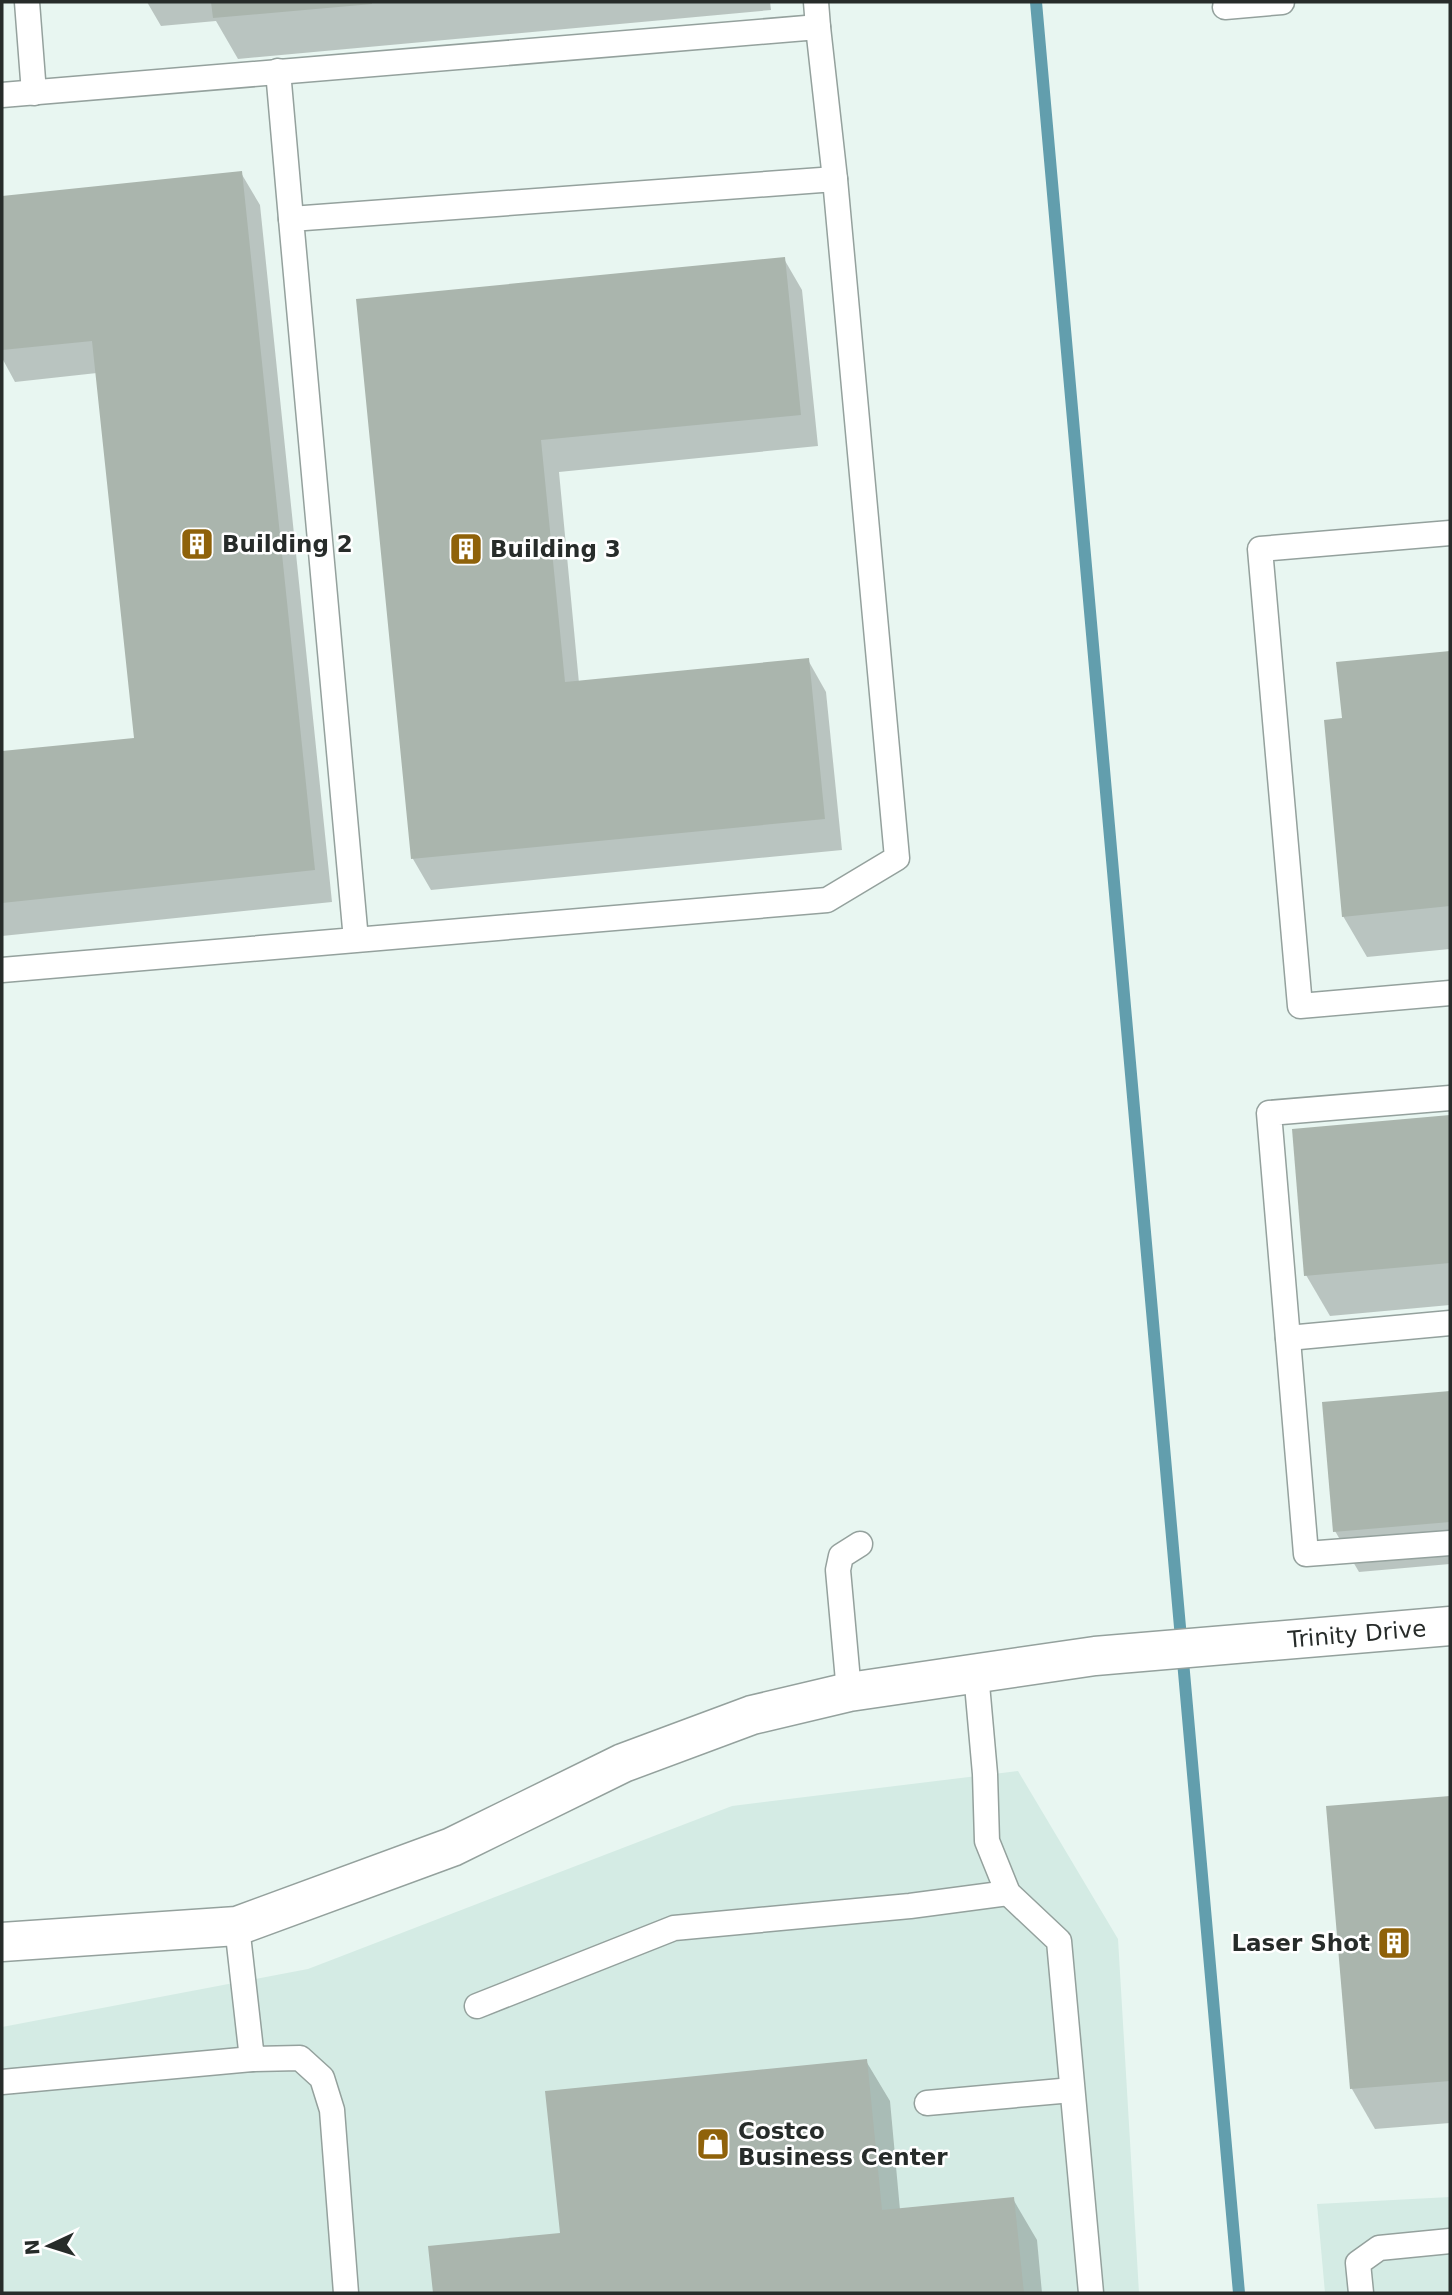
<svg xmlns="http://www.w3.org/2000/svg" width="1452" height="2295" viewBox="0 0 1452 2295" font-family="'DejaVu Sans',sans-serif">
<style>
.built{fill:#d4ebe4}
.shadow{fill:#0003}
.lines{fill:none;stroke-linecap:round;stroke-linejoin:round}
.stream{stroke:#629ead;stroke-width:12}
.building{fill:#aab5ad}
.service-casing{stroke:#94a19d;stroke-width:27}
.minor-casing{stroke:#94a19d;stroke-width:41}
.service{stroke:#fff;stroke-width:24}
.minor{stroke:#fff;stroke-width:38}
.labels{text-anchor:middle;stroke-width:5;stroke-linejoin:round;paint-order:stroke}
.poi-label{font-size:23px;font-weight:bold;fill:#272c2a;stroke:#fff;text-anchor:start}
.street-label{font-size:23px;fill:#272c2a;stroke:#fff}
</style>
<rect width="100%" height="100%" fill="#e8f6f1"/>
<g class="built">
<polygon points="1018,1771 1118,1939 1139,2293 2,2293 2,2027 308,1969 732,1806"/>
<polygon points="1450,2197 1450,2293 1325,2293 1317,2204"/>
</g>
<g class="shadow">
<polygon points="147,2 770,2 771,10 238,59 216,21 161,26"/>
<polygon points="241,173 260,205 332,902 2,936 2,753 136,739 97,373 15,382 2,358 2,198"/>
<polygon points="784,259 802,290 818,446 559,472 579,683 808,660 826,692 842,850 431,890 413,859 358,301"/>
<polygon points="1450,653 1450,949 1367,957 1343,916 1344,720 1338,664"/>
<polygon points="1450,1117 1450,1305 1330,1316 1306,1275 1294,1130"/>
<polygon points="1450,1393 1450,1564 1359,1572 1335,1531 1324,1404"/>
<polygon points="1450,1797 1450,2123 1375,2129 1352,2089 1328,1808"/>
<polygon points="866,2061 890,2101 900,2210 1013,2199 1037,2240 1042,2293 434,2293 430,2248 562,2235"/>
</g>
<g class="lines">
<polyline class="stream" points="1036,2 1239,2293"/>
</g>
<g class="building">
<polygon points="211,2 372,2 372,4 213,18"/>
<polygon points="242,171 315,870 2,903 2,751 134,738 92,341 2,350 2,196"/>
<polygon points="785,257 801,415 541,440 565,682 809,658 825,819 411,859 356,299"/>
<polygon points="1450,651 1450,906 1342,917 1324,720 1342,718 1336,662"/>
<polygon points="1450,1115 1450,1263 1304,1276 1292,1129"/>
<polygon points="1450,1391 1450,1522 1333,1532 1322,1402"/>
<polygon points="1450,1796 1450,2081 1350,2089 1326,1806"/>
<polygon points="867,2059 882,2210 1014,2197 1024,2293 433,2293 428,2246 560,2233 545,2091"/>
</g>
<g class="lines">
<defs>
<g id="service">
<polyline points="27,2 34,93"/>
<polyline points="816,2 818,27"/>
<polyline points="1225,7 1282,2"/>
<polyline points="278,71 291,219"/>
<polyline points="2,95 818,27 835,179"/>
<polyline points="1450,533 1260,549 1300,1006 1450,993"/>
<polyline points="2,970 827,900 897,858 835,179 291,219 356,940"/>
<polyline points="1450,1098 1269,1113 1306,1554 1450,1543"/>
<polyline points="1288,1338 1450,1323"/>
<polyline points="976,1673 985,1774 987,1841 1008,1893 1059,1941 1091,2293"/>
<polyline points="849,1692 838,1570 841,1556 860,1544"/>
<polyline points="237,1926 252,2059 300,2058 322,2078 332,2110 346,2293"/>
<polyline points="477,2006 674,1928 910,1906 1008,1893"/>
<polyline points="2,2082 252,2059"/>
<polyline points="927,2103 1072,2090"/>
<polyline points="1361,2293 1358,2263 1379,2248 1450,2241"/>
</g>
<g id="minor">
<path id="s1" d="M2 1942 237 1926 452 1847 623 1763 752 1715 849 1692 1095 1656 1450 1626"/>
</g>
</defs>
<use href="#service" class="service-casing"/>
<use href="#minor" class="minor-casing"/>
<use href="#service" class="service"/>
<use href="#minor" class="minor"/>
</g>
<defs>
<symbol id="building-square" viewBox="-11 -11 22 22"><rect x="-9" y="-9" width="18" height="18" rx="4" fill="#8f620a" stroke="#fff"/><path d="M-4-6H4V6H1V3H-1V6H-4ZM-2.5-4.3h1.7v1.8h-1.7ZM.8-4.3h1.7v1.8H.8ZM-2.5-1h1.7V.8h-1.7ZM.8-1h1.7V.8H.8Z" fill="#fff"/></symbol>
<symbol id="shop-square" viewBox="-11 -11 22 22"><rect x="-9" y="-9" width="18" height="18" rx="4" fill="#8f620a" stroke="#fff"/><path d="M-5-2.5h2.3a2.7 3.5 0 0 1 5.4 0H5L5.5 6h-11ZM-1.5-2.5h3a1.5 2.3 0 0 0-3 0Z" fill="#fff"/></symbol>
</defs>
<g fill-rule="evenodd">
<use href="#building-square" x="178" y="525" width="38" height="38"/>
<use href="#building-square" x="447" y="530" width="38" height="38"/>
<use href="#building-square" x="1375" y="1924" width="38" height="38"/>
<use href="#shop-square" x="694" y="2125" width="38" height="38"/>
</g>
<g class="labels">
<g class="poi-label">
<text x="222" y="552">Building 2</text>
<text x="490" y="557">Building 3</text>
<text x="1370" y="1951" text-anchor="end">Laser Shot</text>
<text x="738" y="2139">Costco<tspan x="738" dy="26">Business Center</tspan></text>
</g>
<g class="street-label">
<text dy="8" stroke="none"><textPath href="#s1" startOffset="1404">Trinity Drive</textPath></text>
</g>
</g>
<rect width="1452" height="2295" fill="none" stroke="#272c2a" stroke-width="7"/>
<g transform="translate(49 2246) rotate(266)" stroke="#ffffff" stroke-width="5" paint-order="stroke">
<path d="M0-5L12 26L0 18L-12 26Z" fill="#272c2a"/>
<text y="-10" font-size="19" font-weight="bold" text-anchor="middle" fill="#272c2a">N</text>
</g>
</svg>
